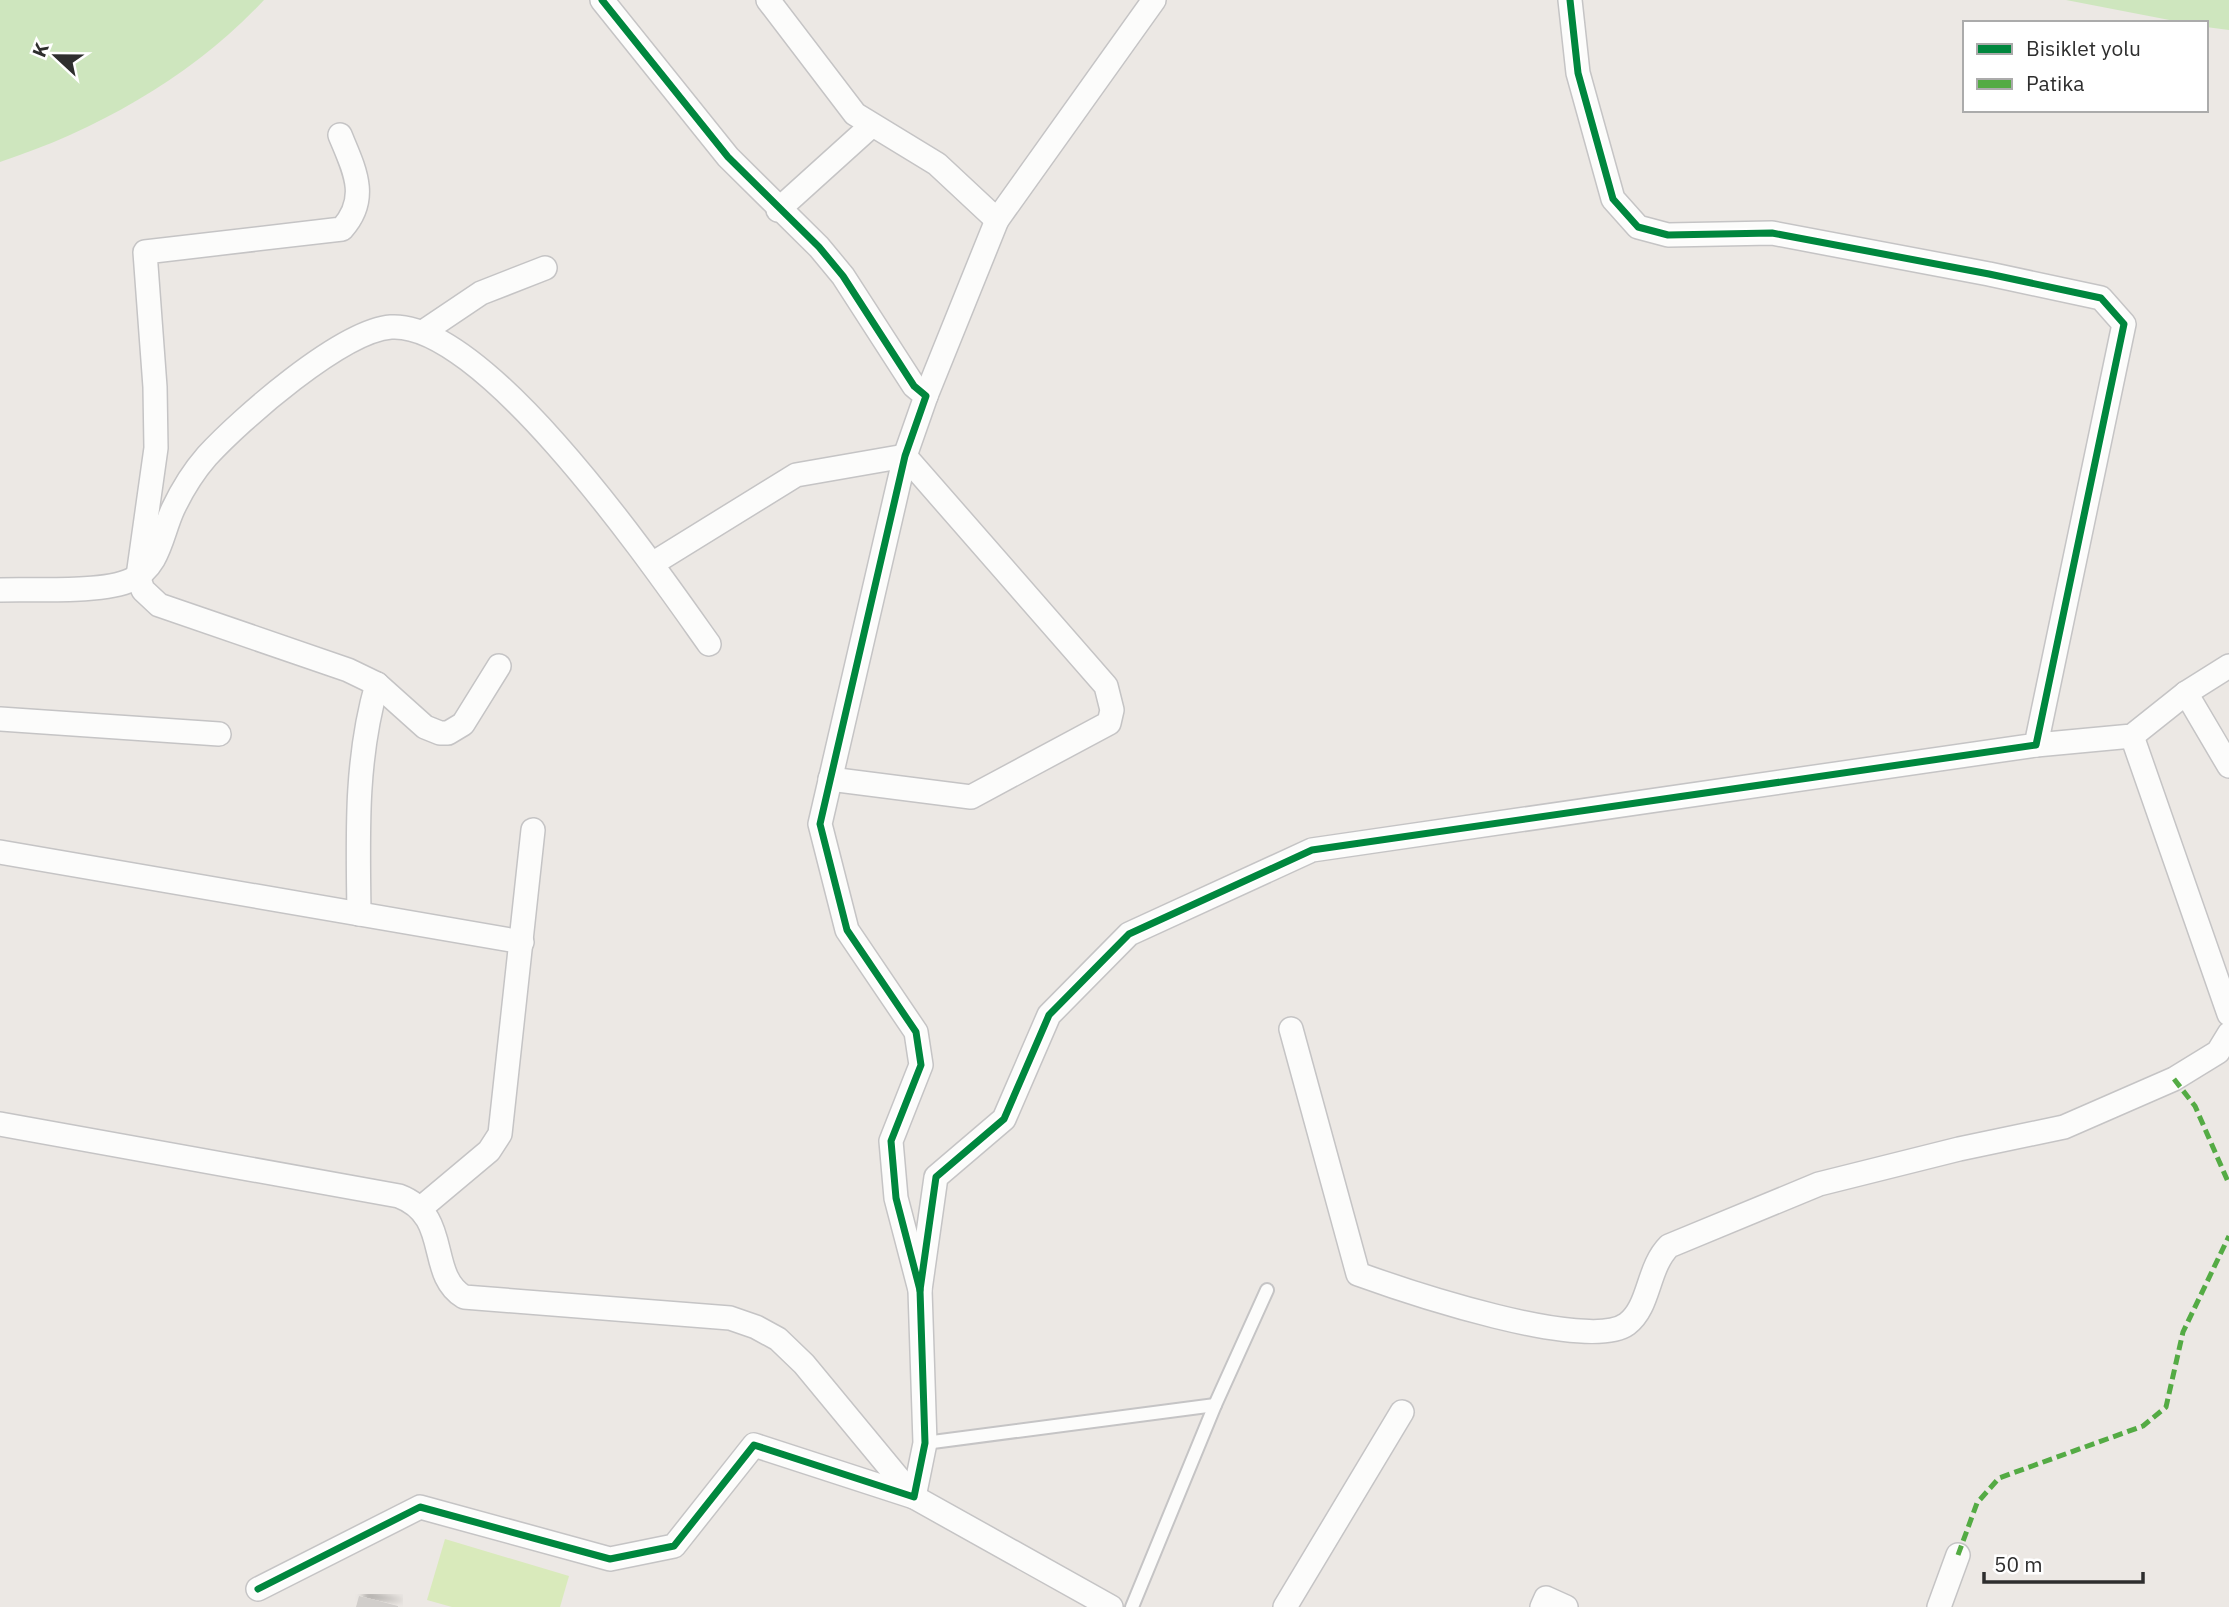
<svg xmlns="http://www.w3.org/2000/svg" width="2229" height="1607" viewBox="0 0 2229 1607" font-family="'IBM Plex Sans',sans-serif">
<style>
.green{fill:#cee6be}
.pitch{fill:#d9eabb}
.building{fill:#d1cecb;filter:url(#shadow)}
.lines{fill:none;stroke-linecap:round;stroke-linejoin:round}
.lane-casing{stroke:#c5c4c5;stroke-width:16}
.street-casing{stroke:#c5c4c5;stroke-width:26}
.lane{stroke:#fcfcfb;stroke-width:12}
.street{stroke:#fcfcfb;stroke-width:23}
.quiet{stroke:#54ab44;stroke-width:5;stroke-dasharray:10 5;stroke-linecap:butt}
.cycleway-casing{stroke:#fff;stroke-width:11}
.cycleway{stroke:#00873e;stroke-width:7}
</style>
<defs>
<filter id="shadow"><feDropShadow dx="6" dy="-6" stdDeviation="3.5" flood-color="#0004"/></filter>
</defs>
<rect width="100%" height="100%" fill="#ece8e4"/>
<g class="green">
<path d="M0 0H264C193 76 98 130 0 162Z"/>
<polygon points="2066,0 2229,0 2229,30 2206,27 2206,23 2185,23"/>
</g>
<polygon class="pitch" points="445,1539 569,1576 560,1607 452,1607 427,1600"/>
<polygon class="building" points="359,1596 398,1606 398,1607 356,1607"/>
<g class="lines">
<defs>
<g id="lane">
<polyline points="925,1443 1215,1405"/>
<polyline points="1132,1607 1215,1405 1267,1290"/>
</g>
<g id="street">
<polyline points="768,0 855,114 937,164 997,220 1154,0"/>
<path d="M340 135C354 169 370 198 342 229L145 252 155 387 156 448 138 576 143 590 159 605 348 670 377 684 425 727 440 733H448L463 724 499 666"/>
<polyline points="778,210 871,126"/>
<polyline points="423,332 481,293 545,268"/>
<polyline points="926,396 997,220"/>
<polyline points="652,564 796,475 905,456 1106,686 1112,710 1109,723 971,797 830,779"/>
<path d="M0 590C33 589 104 593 131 580 160 566 161 535 173 509 182 490 193 472 207 456 241 419 341 331 391 327 486 321 657 571 709 644"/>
<polyline points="2186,693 2229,766"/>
<polyline points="0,719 219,734"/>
<polyline points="2132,736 2229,1014"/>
<polyline points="2036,745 2132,736 2186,693 2229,666"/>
<polyline points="0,852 522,942"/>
<path d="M359 914C358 836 355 761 377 684"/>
<path d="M1291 1029 1358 1274C1405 1291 1588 1353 1627 1324 1650 1307 1647 1268 1669 1246L1819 1184 1959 1149 2064 1127 2174 1079 2218 1052 2229 1034"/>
<path d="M0 1124 399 1196C452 1216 426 1274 464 1297L730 1318 756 1327 778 1339 804 1364 914 1497 1111 1607"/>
<polyline points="421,1208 489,1151 500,1134 533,830"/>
<polyline points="920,1290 936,1177 1004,1119 1049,1015 1129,934 1312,850 2036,745 2124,324 2101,298 1989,274 1772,233 1668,235 1638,227 1613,199 1578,73 1570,0"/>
<polyline points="258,1589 420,1507 610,1559 674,1546 754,1445 914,1497 925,1443 920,1290 896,1198 891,1141 921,1065 916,1032 847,930 820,824 905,456 926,396 914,386 843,276 819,247 728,157 602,0"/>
<polyline points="1285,1607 1402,1412"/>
<polyline points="1542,1607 1546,1598 1566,1607"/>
<polyline points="1939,1607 1958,1555"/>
</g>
</defs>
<use href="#lane" class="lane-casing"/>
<use href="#street" class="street-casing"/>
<use href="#lane" class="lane"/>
<use href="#street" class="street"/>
<g class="quiet">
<polyline points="2174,1079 2195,1106 2229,1184"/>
<polyline points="1958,1555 1977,1503 1999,1478 2143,1426 2166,1407 2183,1332 2229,1236"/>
</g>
<defs>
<g id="cycleway">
<polyline points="920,1290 936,1177 1004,1119 1049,1015 1129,934 1312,850 2036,745 2124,324 2101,298 1989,274 1772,233 1668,235 1638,227 1613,199 1578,73 1570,0"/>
<polyline points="258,1589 420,1507 610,1559 674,1546 754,1445 914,1497 925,1443 920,1290 896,1198 891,1141 921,1065 916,1032 847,930 820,824 905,456 926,396 914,386 843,276 819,247 728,157 602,0"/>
</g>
</defs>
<use href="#cycleway" class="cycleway-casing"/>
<use href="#cycleway" class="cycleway"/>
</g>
<rect x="1963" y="21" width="245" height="91" fill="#ffffff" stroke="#ababab" stroke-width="2"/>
<rect x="1977" y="44" width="35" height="10" fill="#00873e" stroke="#ababab" stroke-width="2"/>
<text x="2026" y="56" font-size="21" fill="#2e2e2e">Bisiklet yolu</text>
<rect x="1977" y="79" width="35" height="10" fill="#54ab44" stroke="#ababab" stroke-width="2"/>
<text x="2026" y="91" font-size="21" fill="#2e2e2e">Patika</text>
<g transform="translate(56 56) rotate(292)" stroke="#ffffff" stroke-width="5" paint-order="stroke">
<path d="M0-5L12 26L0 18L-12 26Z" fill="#2e2e2e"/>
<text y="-10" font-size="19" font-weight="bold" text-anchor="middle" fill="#2e2e2e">K</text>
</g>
<path d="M1984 1572v10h159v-10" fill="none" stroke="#2e2e2e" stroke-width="3.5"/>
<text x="1994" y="1572" font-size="21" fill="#2e2e2e" stroke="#ffffff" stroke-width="5" paint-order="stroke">50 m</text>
</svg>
